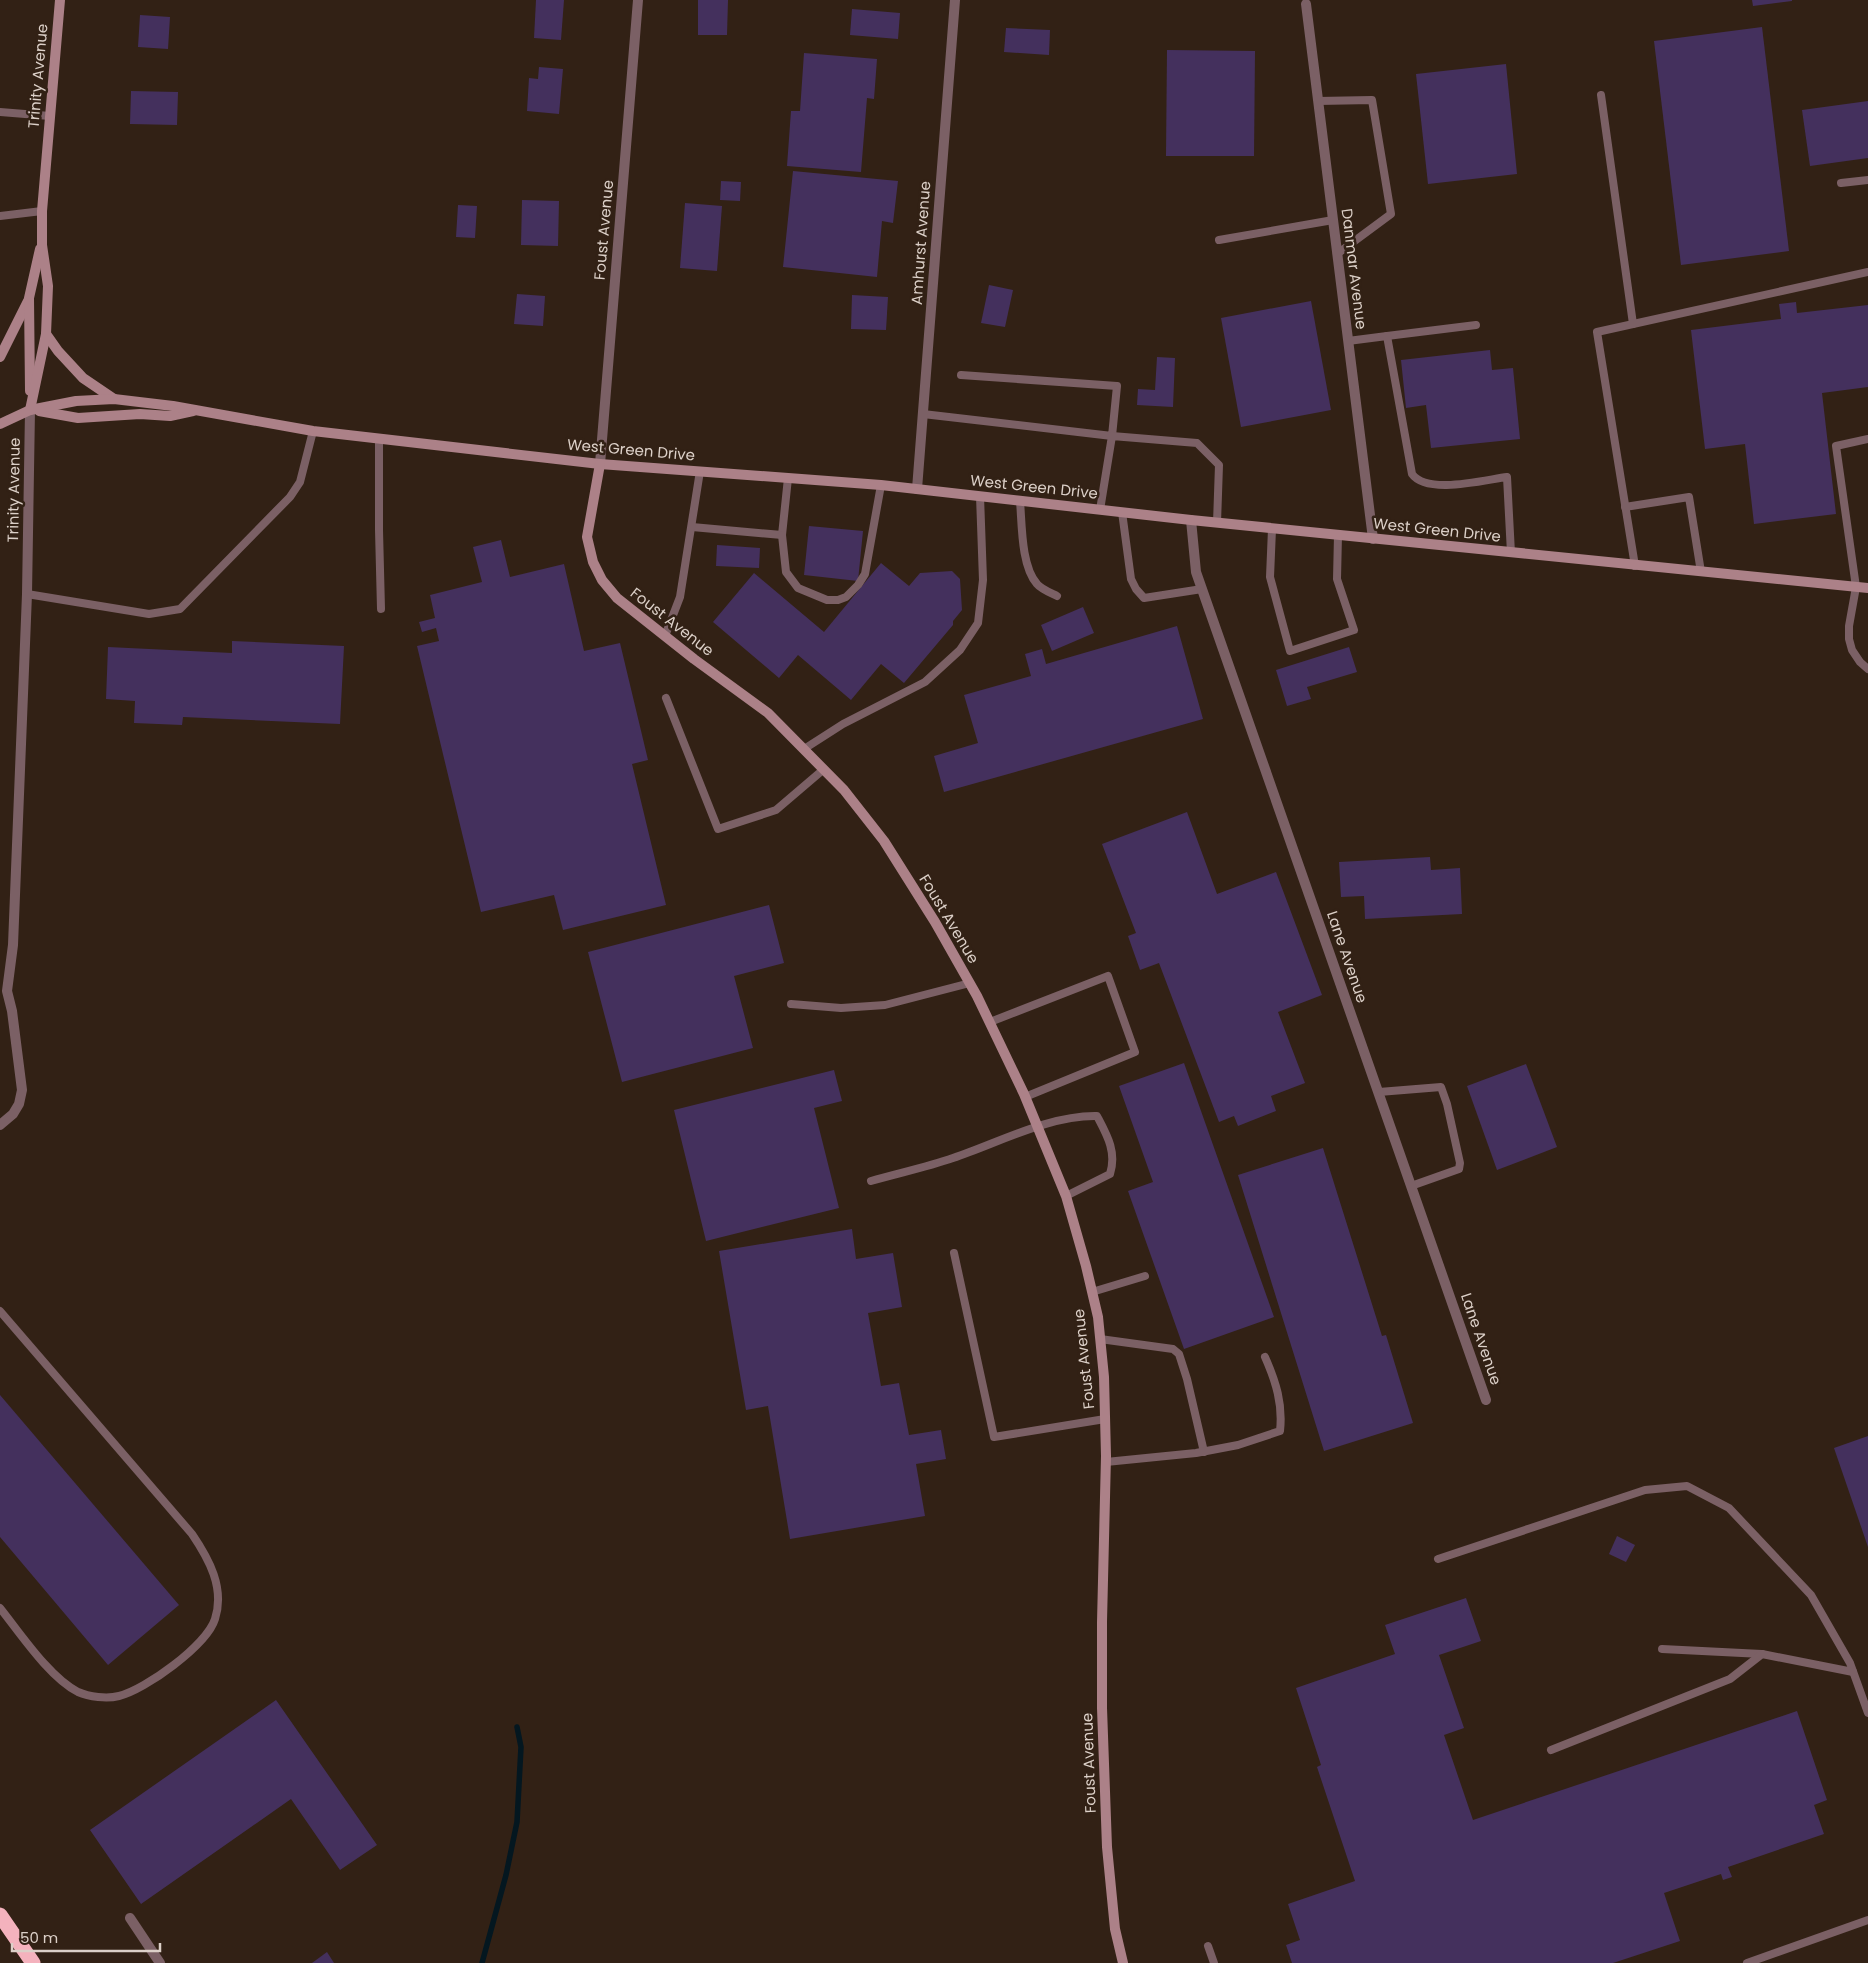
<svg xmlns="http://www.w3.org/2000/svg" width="1868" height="1963" viewBox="0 0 1868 1963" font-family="Poppins,sans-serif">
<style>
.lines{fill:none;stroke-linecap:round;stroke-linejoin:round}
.stream{stroke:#041720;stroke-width:5.5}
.building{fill:#44305d}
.lane{stroke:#7b6065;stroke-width:8}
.street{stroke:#7b6065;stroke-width:10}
.secondary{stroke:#ac8188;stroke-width:10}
.highway{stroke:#f4b2bd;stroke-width:15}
.labels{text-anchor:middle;stroke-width:5;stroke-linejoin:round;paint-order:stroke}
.street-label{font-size:15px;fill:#dcd0c8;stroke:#322115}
</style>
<rect width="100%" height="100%" fill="#322115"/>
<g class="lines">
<polyline class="stream" points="482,1963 506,1875 517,1822 521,1747 517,1727"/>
</g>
<g class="building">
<polygon points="536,0 564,0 561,40 534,38"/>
<polygon points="698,0 728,0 727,35 698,35"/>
<polygon points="1752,0 1792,0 1792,1 1753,6"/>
<polygon points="852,9 900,13 898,39 850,35"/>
<polygon points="140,15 170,17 168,49 138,47"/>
<polygon points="1762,27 1789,251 1681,265 1654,41"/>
<polygon points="1006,28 1050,30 1049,55 1004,52"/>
<polygon points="1167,50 1255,51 1254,156 1166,156"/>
<polygon points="804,53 877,59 874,99 867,98 861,172 787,166 791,111 800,111"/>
<polygon points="1506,64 1517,174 1428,184 1416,74"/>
<polygon points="539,67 563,69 559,114 527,111 529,78 538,79"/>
<polygon points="131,91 178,92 177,125 130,124"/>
<polygon points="1868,101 1868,158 1810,166 1802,110"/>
<polygon points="793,171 898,181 893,223 882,221 877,277 783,267"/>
<polygon points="721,181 741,182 740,201 720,200"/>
<polygon points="522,200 559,201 558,246 521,245"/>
<polygon points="685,203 722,206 717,271 680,268"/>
<polygon points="458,205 477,206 475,238 456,237"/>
<polygon points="989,285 1013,290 1005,327 981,323"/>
<polygon points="517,294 545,296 543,326 514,324"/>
<polygon points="852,295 888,297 886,330 851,329"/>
<polygon points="1311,301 1331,410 1241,427 1221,318"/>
<polygon points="1796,302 1797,313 1868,305 1868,387 1822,393 1836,514 1754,524 1745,444 1705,449 1691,330 1781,319 1779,304"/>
<polygon points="1490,350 1492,370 1513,368 1520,439 1431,448 1426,405 1406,408 1401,360"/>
<polygon points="1157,357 1175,358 1173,407 1137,405 1138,389 1155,390"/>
<polygon points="809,526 863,531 858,581 804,575"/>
<polygon points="501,540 510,577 564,564 584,651 620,643 648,760 632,764 666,905 563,930 554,895 481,912 417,646 439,641 436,628 422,632 419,622 435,618 430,595 482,582 473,547"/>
<polygon points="717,545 760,548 759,568 716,566"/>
<polygon points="881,563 909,586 920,573 952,571 960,579 962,610 953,621 953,625 904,683 881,664 851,700 798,655 779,678 713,622 754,573 824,632"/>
<polygon points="1083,607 1094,633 1052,651 1041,625"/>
<polygon points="1177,626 1203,719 944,792 934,756 978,743 964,695 1031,676 1025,654 1042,649 1046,664"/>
<polygon points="232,641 344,646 340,724 183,717 182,725 134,723 135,701 106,699 108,647 232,653"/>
<polygon points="1349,647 1357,672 1307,687 1311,699 1287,706 1276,670"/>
<polygon points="1187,812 1217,894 1276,872 1322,995 1278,1012 1305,1083 1271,1096 1276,1111 1238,1126 1234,1116 1219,1122 1159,963 1140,970 1128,936 1136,933 1102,844"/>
<polygon points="1430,857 1431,870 1460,868 1462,914 1365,919 1364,896 1341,897 1339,862"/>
<polygon points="769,905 784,963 734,976 753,1048 622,1082 588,952"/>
<polygon points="1184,1063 1274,1317 1184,1349 1128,1191 1153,1182 1119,1086"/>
<polygon points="1526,1064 1557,1147 1497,1170 1467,1086"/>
<polygon points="834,1070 842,1101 814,1108 839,1208 706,1241 674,1110"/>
<polygon points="1323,1148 1382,1336 1386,1335 1413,1423 1324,1451 1238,1175"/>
<polygon points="852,1229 856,1259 893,1253 902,1307 868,1313 881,1386 899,1383 909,1435 941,1430 946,1459 916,1464 925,1516 790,1539 768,1406 746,1410 719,1251"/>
<polygon points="0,1395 179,1605 108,1665 0,1537"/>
<polygon points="1868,1436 1868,1547 1834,1448"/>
<polygon points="1617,1536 1635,1545 1626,1562 1609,1554"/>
<polygon points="1466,1598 1481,1641 1439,1655 1464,1728 1444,1735 1473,1820 1797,1711 1827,1800 1814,1805 1824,1834 1728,1867 1732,1877 1723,1880 1721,1874 1664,1893 1680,1941 1613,1963 1292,1963 1286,1945 1300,1940 1288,1904 1355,1881 1317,1767 1321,1765 1296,1688 1395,1654 1385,1625"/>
<polygon points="276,1700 377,1845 340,1870 291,1799 141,1904 90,1830"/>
<polygon points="327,1952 334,1963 312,1963"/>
</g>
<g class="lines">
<g class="lane">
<polyline points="1601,95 1633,324"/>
<polyline points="1318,101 1372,100 1391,214 1337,254"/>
<polyline points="0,112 50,116"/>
<polyline points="1841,183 1868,180"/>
<polyline points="0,216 42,211"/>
<polyline points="1219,240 1333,220"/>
<polyline points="1387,336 1476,325"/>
<path d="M1348 341 1387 336 1412 474C1427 495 1484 480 1507 477L1511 553"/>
<polyline points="923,414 1112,436 1117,386 961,375"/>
<polyline points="379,438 379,530 381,609"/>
<polyline points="1868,439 1836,446 1856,587 1849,626 1849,639 1852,650 1860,662 1868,669"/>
<path d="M1020 501C1022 524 1021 566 1037 584 1041 589 1051 593 1057 596"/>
<polyline points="1625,507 1689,497 1701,572"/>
<polyline points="1100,510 1112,436 1197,443 1219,465 1217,523"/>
<polyline points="1122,512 1131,579 1136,589 1144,598 1202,589"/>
<polyline points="692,527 782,535 788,478"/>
<polyline points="1272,529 1270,577 1290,651 1354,630 1337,579 1338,535"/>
<polyline points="782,535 786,572 798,588 827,600 838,600 846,597 858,585 865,574 881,485"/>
<polyline points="1635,566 1597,332 1868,272"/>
<polyline points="27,594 149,614 180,609 290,497 300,482 313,431"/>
<polyline points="665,636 680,597 700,471"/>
<polyline points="666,698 718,829 776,810 824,769"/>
<polyline points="804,749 843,724 925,682 960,650 978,623 983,580 980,496"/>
<polyline points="791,1004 841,1008 885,1005 970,983"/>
<polyline points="990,1022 1108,976 1135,1052 1025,1097"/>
<polyline points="1379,1092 1441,1087 1447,1104 1460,1163 1459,1169 1411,1186"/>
<path d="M871 1181C899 1173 927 1167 953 1158 998 1143 1049 1115 1097 1116 1107 1135 1117 1152 1110 1174L1066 1196"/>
<polyline points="954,1253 994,1437 1105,1419"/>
<polyline points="1092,1292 1145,1276"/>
<path d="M0 1311 192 1534C209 1559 225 1588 215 1619 207 1645 145 1690 119 1696 107 1699 89 1697 78 1692 49 1677 20 1633 0 1608"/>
<polyline points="1100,1339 1173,1349 1179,1354 1187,1379 1204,1452"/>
<path d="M1106 1462 1196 1453 1238 1445 1280 1431C1283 1404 1276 1382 1265 1357"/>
<polyline points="1438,1559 1645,1490 1687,1486 1729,1508 1811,1595 1850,1663 1868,1713"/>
<polyline points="1662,1649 1762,1654"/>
<polyline points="1551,1750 1730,1679 1762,1654 1853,1672"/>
<polyline points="1208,1946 1214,1963"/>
<polyline points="1747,1963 1868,1920"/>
</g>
<g class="street">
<polyline points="1306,4 1373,539"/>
<polyline points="600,464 638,0"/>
<polyline points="917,489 955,0"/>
<polyline points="1191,520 1196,572 1486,1400"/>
<polyline points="0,1125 13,1114 19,1104 22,1090 12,1011 7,991 13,945 27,594 30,410"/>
<polyline points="130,1918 160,1963"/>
</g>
<g class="secondary">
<polyline points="46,334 58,351 83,378 114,399"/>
<polyline points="0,357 28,301"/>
<polyline points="30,391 29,298 40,249"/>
<polyline points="30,410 46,334 48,286 42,245 42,211 60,0"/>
<polyline points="39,411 78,418 140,414 170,416 193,411"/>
<polyline points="0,424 30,410 76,401 114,399 173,406 313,431 600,464 881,485 1191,520 1868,588"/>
<polyline points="600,464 587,537 593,562 602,580 617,598 694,659 768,713 844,790 884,841 935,922 977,996 1024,1094 1066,1196 1086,1266 1098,1317 1104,1377 1106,1456 1102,1622 1102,1708 1107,1847 1115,1929 1123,1963"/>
</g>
<polyline class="highway" points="0,1915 33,1963"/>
</g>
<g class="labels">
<g class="street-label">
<text transform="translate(38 76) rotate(-85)" y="5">Trinity Avenue</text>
<text transform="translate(604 230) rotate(-85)" y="5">Foust Avenue</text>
<text transform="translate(921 243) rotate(-86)" y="5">Amhurst Avenue</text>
<text transform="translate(1354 269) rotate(83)" y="5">Danmar Avenue</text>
<text transform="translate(631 450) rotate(5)" y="5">West Green Drive</text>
<text transform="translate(1034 487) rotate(6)" y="5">West Green Drive</text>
<text transform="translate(14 490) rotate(-89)" y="5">Trinity Avenue</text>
<text transform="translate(1437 530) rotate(6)" y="5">West Green Drive</text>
<text transform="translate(672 622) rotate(38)" y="5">Foust Avenue</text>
<text transform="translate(949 919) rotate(59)" y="5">Foust Avenue</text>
<text transform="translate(1347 957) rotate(71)" y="5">Lane Avenue</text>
<text transform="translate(1481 1339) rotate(71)" y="5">Lane Avenue</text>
<text transform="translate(1084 1359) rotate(-96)" y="5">Foust Avenue</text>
<text transform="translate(1089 1763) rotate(-92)" y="5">Foust Avenue</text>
</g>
</g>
<path d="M12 1943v8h148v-8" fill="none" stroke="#dcd0c8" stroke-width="2.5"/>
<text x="20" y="1943" font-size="15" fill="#dcd0c8" stroke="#322115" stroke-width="4" paint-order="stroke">50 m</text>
</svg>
